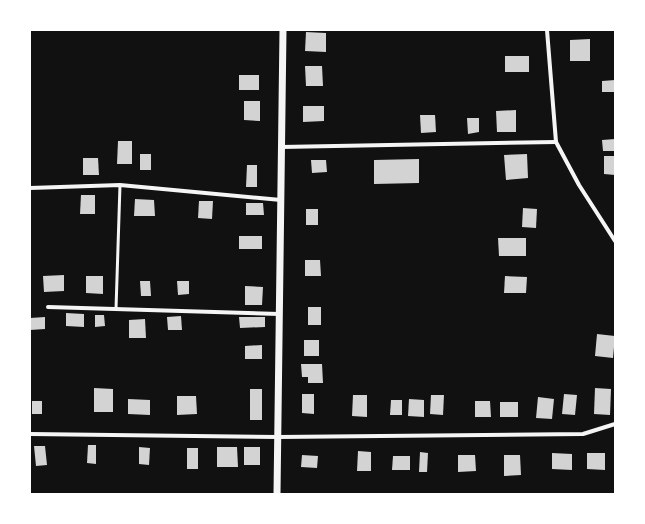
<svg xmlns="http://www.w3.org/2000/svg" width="645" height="524" viewBox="0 0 645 524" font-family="Overpass,sans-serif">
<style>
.building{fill:#d3d3d3}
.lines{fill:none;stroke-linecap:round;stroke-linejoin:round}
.service{stroke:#f5f5f5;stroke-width:3}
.minor{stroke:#f5f5f5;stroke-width:4}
.tertiary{stroke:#f5f5f5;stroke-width:7}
</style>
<rect width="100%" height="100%" fill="#111"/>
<g class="building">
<polygon points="306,32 326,33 326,52 305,51"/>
<polygon points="590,39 590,61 570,61 570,40"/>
<rect x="505" y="56" width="24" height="16"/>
<polygon points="305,66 322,66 323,86 306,86"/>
<rect x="239" y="75" width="20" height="15"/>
<polygon points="615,80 615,92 602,92 602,81"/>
<polygon points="244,101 260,101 260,121 244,120"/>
<polygon points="303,106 324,106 324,121 303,122"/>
<polygon points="516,110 516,132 497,132 496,111"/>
<polygon points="420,115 435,115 436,132 421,133"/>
<polygon points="467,118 479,118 479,132 468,134"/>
<polygon points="615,139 615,151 603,151 602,140"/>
<polygon points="118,141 132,141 132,164 117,164"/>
<rect x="140" y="154" width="11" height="16"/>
<polygon points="527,154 528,178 506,180 504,155"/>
<polygon points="604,156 615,156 615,175 604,174"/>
<polygon points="83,158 98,158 99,175 83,175"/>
<polygon points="419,159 419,183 374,184 374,160"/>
<polygon points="311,160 326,160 327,172 312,173"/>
<polygon points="247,165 257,165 257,187 246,187"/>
<polygon points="81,195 95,195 95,214 80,214"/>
<polygon points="135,199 154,200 155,216 134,216"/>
<polygon points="199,201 213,201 212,219 198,218"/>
<polygon points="246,203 263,203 264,215 246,215"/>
<polygon points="523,208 537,209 536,228 522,227"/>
<rect x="306" y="209" width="12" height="16"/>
<rect x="239" y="236" width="23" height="13"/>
<polygon points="498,238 526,238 526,256 499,256"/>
<polygon points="305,260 320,260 321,276 305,276"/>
<polygon points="64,275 64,291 44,292 43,276"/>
<polygon points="86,276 103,276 103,294 86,293"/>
<polygon points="505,276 527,277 526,293 504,293"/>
<polygon points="140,281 150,281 151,296 141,296"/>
<polygon points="177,281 189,281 189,294 178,295"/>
<polygon points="245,286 263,287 262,305 245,305"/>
<rect x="308" y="307" width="13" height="18"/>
<polygon points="66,313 84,314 84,327 66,326"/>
<polygon points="95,315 104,315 105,326 95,327"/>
<polygon points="181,316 182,330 168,330 167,317"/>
<polygon points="45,317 45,329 30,330 30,318"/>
<polygon points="239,317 265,317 265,327 240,328"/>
<polygon points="145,319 146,338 129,338 129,320"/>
<polygon points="597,334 615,336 613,358 595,356"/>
<rect x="304" y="340" width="15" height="16"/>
<polygon points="262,345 262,359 245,359 245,346"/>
<polygon points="301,364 322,364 323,383 308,383 308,377 302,377"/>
<polygon points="94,388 113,389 113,412 94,412"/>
<polygon points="595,388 611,389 610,415 594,414"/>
<rect x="250" y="389" width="12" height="31"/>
<polygon points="302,394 314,394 314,414 302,413"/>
<polygon points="564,394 577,395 575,415 562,414"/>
<polygon points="353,395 367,395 367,417 352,416"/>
<polygon points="431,395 444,395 443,415 430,414"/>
<polygon points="177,396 196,396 197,414 177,415"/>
<polygon points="538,397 554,399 552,419 536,418"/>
<polygon points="128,399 150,400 150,415 128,414"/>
<polygon points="409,399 424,400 424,417 408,416"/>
<polygon points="391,400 402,400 402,415 390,415"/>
<rect x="32" y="401" width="10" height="13"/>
<polygon points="475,401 490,401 491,417 475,417"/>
<rect x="500" y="402" width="18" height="15"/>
<polygon points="88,445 96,445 96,464 87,463"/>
<polygon points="34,446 45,446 47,465 36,466"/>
<polygon points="139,447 150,448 149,465 139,464"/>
<polygon points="217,447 237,447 238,467 217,467"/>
<rect x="244" y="447" width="16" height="18"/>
<rect x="187" y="448" width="11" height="21"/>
<polygon points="358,451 371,452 371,471 357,471"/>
<polygon points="420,452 428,453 427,472 419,472"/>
<polygon points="552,453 572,454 572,470 552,469"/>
<polygon points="587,453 605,453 605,470 587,469"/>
<polygon points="302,455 318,456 317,468 301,467"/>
<polygon points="458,455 475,455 476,471 458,472"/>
<polygon points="504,455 520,455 521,475 504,476"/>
<polygon points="393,456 410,456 410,470 392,470"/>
</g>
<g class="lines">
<polyline class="service" points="116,309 120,185"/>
<g class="minor">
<polyline points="547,30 556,142 579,185 615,241"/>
<polyline points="281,147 556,142"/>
<polyline points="30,188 120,185 281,200"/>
<polyline points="48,307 279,314"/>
<polyline points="30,434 278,437 583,434 615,424"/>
</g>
<polyline class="tertiary" points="277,494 283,30"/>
</g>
<rect width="645" height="524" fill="none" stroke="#ffffff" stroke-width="62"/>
</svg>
